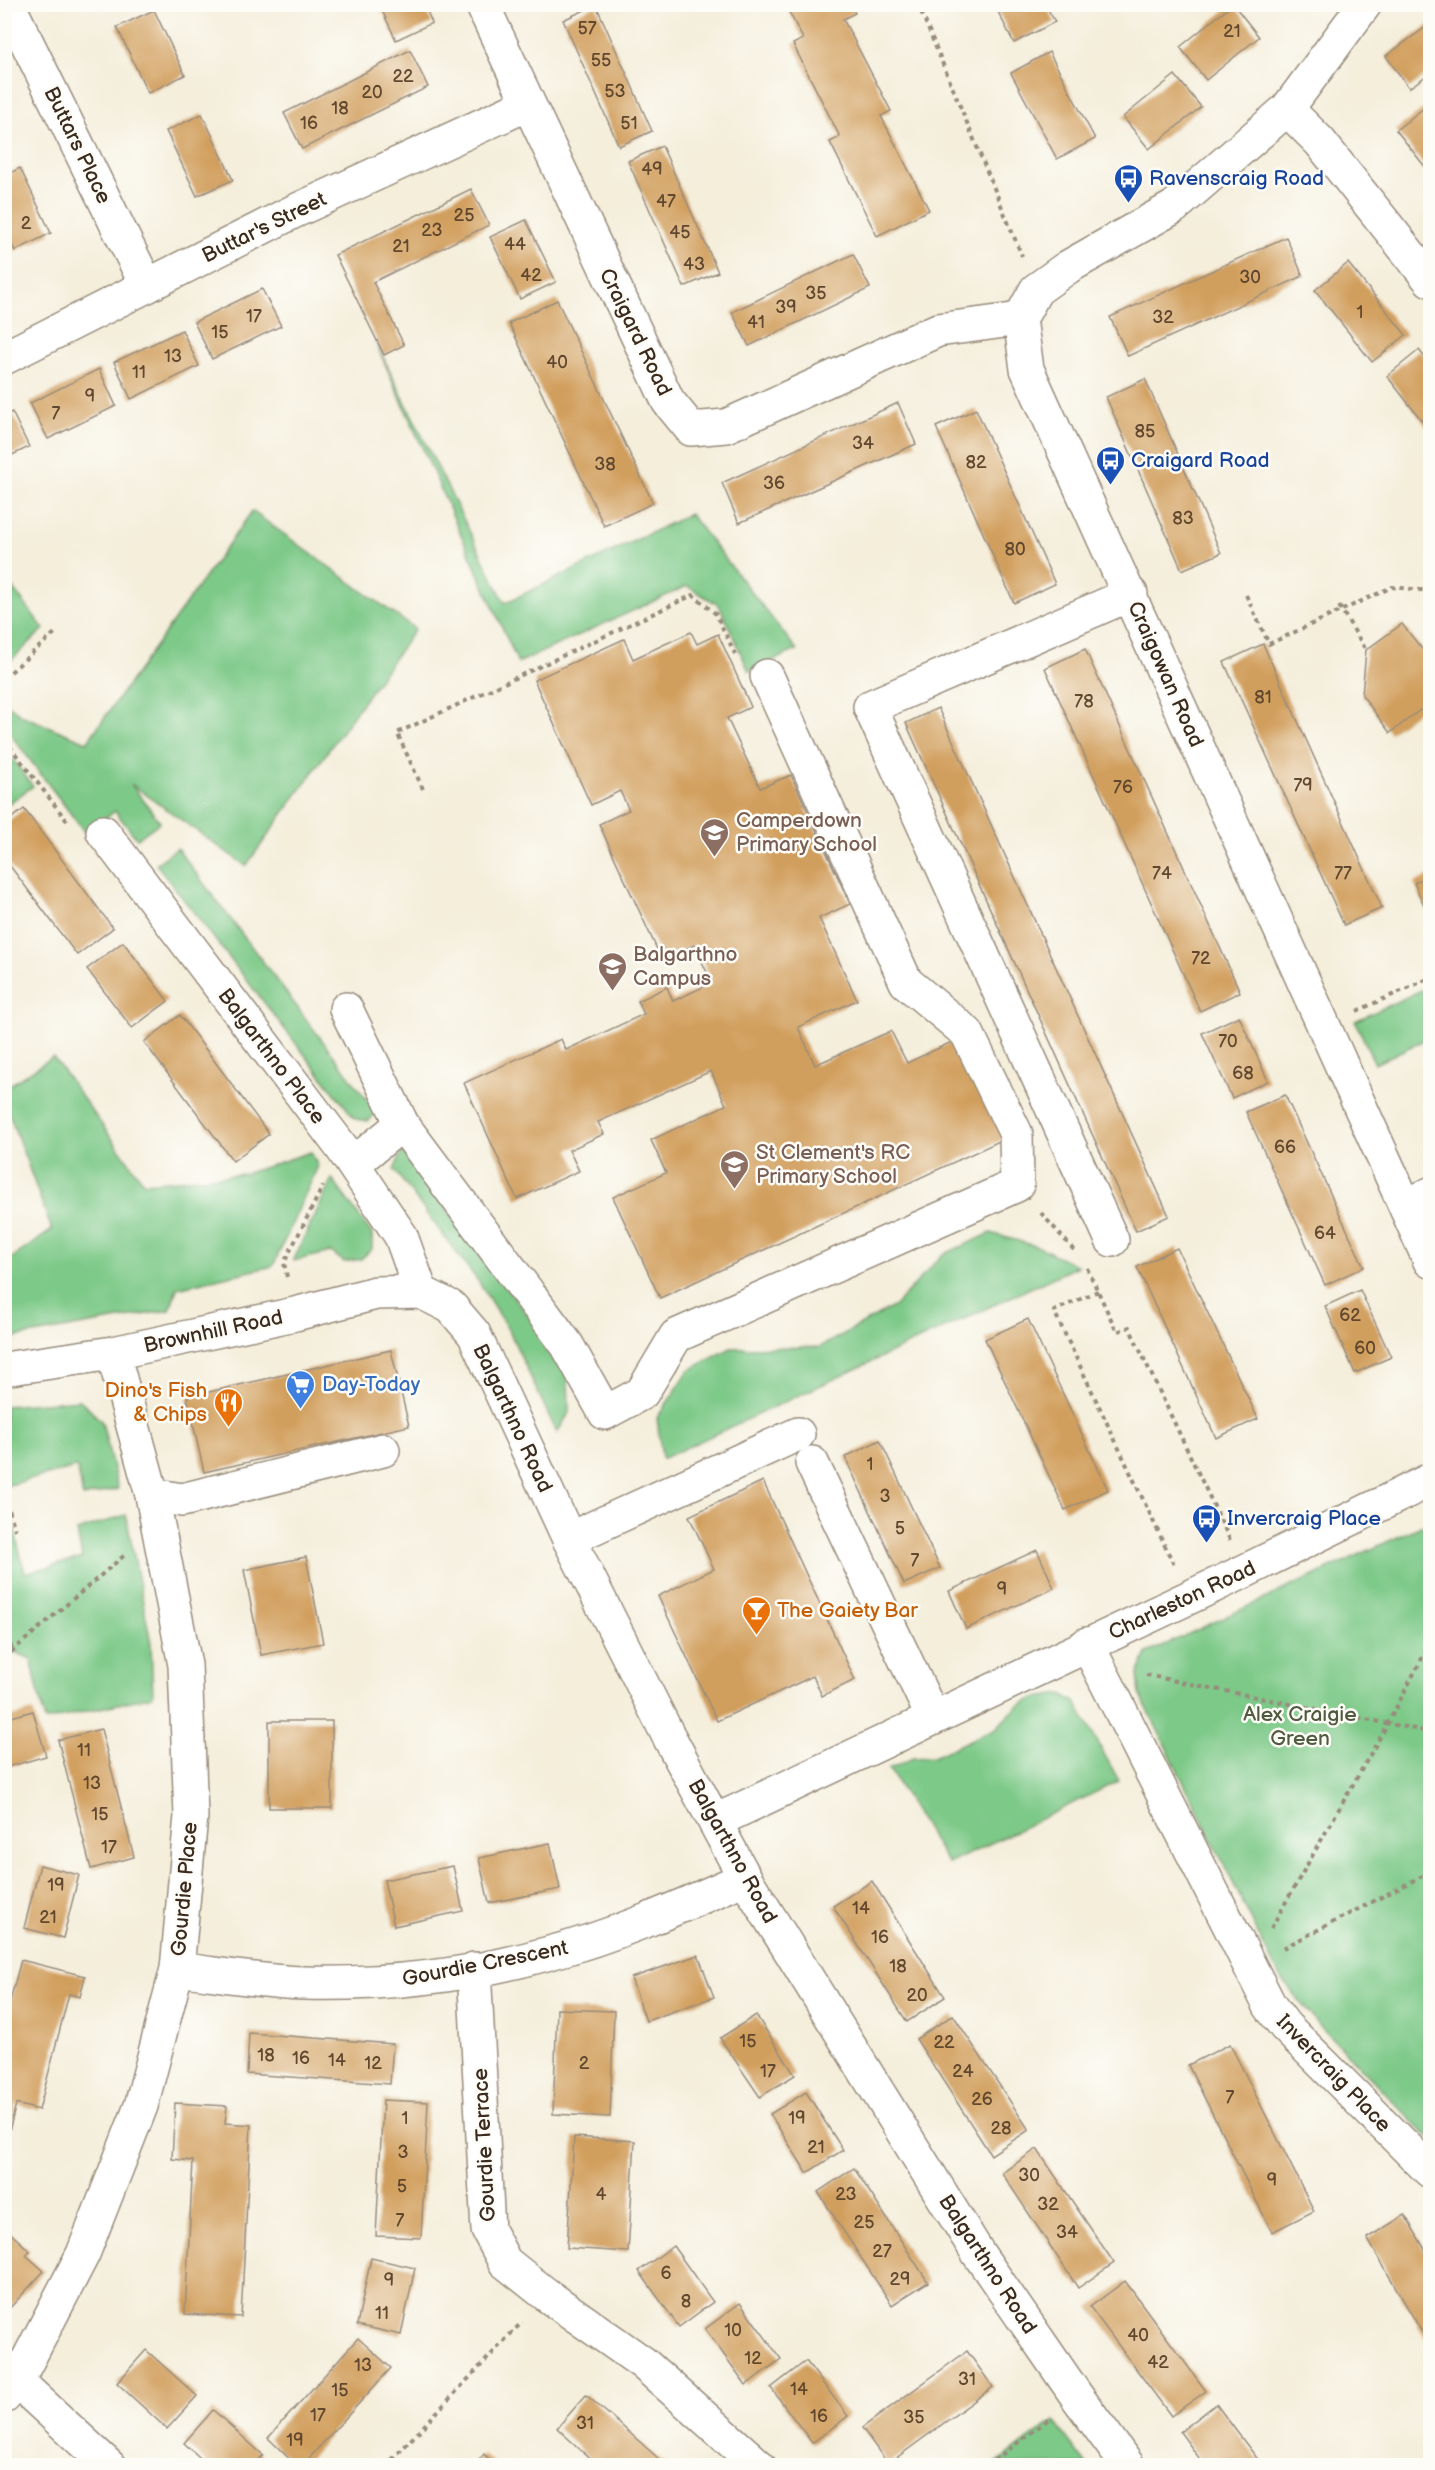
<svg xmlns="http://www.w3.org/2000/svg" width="1435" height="2470" viewBox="0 0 1435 2470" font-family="'Balsamiq Sans',sans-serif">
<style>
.green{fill:#7dc988;stroke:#5c7a53;stroke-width:1.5}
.building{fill:#d19f5d}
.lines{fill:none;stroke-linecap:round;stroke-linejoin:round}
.minor-casing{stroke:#988c7c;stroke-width:36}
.path{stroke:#988c7c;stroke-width:4;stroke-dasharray:4.5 4.5;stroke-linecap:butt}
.minor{stroke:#fff;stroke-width:33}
.labels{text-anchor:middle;stroke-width:5;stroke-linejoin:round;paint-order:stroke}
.number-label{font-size:18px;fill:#60472e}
.street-label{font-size:21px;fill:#3b2a1e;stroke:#fdfcf7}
.transit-label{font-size:21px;fill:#164399;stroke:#fdfcf7;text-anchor:start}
.education-label{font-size:21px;fill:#785e54;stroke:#fdfcf7;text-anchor:start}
.shop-label{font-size:21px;fill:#366cbe;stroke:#fdfcf7;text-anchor:start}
.food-label{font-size:21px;fill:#c56008;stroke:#fdfcf7;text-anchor:end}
.park-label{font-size:21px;fill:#4f5a3e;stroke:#fdfcf7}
</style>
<rect width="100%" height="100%" fill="#fdfcf7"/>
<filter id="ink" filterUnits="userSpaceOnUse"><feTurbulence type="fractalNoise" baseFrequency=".0167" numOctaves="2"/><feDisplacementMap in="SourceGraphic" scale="12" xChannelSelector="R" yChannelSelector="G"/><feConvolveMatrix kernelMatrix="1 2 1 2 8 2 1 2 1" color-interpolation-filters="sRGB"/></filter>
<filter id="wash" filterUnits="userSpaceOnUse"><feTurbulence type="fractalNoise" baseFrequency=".008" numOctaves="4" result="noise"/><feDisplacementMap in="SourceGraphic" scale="24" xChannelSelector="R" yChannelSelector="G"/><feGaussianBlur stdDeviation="1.35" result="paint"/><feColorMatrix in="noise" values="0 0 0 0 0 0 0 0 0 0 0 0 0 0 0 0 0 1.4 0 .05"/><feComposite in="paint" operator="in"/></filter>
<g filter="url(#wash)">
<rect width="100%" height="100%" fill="#f4eedb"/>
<g class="green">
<polygon points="375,341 505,603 690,514 797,650 749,671 719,605 687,586 518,663"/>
<polygon points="252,511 415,629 246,866 131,784 160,822 137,839 115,811 86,834 5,727 5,703 23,716 87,742"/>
<polygon points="5,578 44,629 5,666"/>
<polygon points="5,749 33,786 5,806 4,806"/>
<polygon points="177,848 377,1113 368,1121 355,1119 156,864"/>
<polygon points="1430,986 1430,1037 1375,1064 1355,1021"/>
<polygon points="53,1057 144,1183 244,1174 311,1152 318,1166 273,1266 177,1288 170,1310 5,1339 5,1263 52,1230 5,1103 5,1088"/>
<polygon points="402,1151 556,1352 568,1377 569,1413 557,1433 509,1331 478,1281 394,1170"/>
<polygon points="332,1179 372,1234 372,1249 361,1259 344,1262 331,1252 293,1261"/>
<polygon points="991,1233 1039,1247 1078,1266 662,1459 657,1418 689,1370 731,1348 820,1347 895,1306 942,1255"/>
<polygon points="80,1400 102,1422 118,1489 83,1497 77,1467 5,1486 5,1406"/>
<polygon points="4,1488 25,1573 82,1558 77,1531 126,1515 151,1643 153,1696 45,1721 31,1659 12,1651 4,1618"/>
<polygon points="1430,1522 1430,2139 1318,2024 1279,1976 1140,1694 1138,1674 1147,1653"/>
<polygon points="1062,1694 1076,1703 1119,1781 948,1864 889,1769 913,1758 933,1757 996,1728 1018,1706 1035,1698"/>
<polygon points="1054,2421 1087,2465 995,2465"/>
</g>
<g id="blocks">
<g class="building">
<polygon points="379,4 424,4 432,23 396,40"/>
<polygon points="785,4 850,4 855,13 843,19 891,111 881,116 929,210 877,236 830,142 840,137 793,44 803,39"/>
<polygon points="994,4 1045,4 1055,22 1014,43"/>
<polygon points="1233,4 1259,37 1206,80 1180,47"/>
<polygon points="596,5 652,131 619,146 563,20"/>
<polygon points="154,10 185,75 148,93 117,27"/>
<polygon points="1430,24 1430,73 1409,88 1386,56"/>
<polygon points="410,50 428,87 302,149 284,113"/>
<polygon points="1049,52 1095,139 1057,159 1011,73"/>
<polygon points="1175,75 1201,107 1149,149 1123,117"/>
<polygon points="1425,107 1430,114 1430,173 1396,130"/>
<polygon points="202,114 233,180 197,196 166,131"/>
<polygon points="662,146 718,272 684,287 628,161"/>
<polygon points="20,168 51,233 15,251 4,230 4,176"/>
<polygon points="471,189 489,225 373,282 404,345 384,355 335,255"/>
<polygon points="526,220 556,282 520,299 490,237"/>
<polygon points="1286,237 1303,276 1128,356 1110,317"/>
<polygon points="853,254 870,288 749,346 732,312"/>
<polygon points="1348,263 1406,335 1372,362 1315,290"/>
<polygon points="262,289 281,326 212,359 194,322"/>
<polygon points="557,300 653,503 604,526 509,323"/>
<polygon points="182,330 199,366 131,399 114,362"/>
<polygon points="1419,350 1430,364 1430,431 1387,376"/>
<polygon points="99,369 116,406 48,439 30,403"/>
<polygon points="1145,379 1221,553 1182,570 1106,397"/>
<polygon points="898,403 916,444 739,523 722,483"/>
<polygon points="976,409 1055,584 1014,603 936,427"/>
<polygon points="12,412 29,447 4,459 4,416"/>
<polygon points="1402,624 1426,654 1430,654 1430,711 1420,710 1390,733 1362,695 1366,650"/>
<polygon points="691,632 697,644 718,634 751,707 727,718 760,788 791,775 850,904 819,918 857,1000 798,1027 815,1065 891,1031 907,1063 958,1039 1004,1139 660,1298 613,1197 666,1173 651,1140 726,1105 711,1071 598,1122 604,1134 569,1150 579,1171 517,1199 464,1083 561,1039 566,1050 644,1014 638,1001 667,987 673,1001 712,983 694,945 662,960 599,824 629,810 620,791 591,805 534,680 624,639 633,659"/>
<polygon points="1263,644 1382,908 1344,925 1224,662"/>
<polygon points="1085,649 1240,992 1200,1011 1045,668"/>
<polygon points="938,708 1169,1216 1136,1231 906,723"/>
<polygon points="24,809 113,928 77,955 4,858 4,824"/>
<polygon points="1430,875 1430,918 1414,883"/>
<polygon points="123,942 168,1001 132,1028 87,969"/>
<polygon points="180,1015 269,1134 233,1161 144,1042"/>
<polygon points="1239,1016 1268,1081 1232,1098 1202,1033"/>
<polygon points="1285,1095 1364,1267 1325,1285 1246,1112"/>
<polygon points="1177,1248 1258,1419 1216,1438 1137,1267"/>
<polygon points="1360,1290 1391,1357 1355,1373 1325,1306"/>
<polygon points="1028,1319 1108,1490 1065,1510 985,1339"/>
<polygon points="391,1350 409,1426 204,1472 187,1397"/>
<polygon points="880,1440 940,1568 904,1584 845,1457"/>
<polygon points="763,1481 855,1680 822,1696 813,1676 717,1721 658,1596 714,1569 689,1516"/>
<polygon points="1037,1550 1054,1588 966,1629 949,1591"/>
<polygon points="306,1557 323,1643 261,1655 244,1570"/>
<polygon points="33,1711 46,1756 4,1768 4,1719"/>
<rect x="269" y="1721" width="63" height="87"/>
<polygon points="101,1729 134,1857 91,1869 58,1740"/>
<polygon points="550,1843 560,1889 489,1903 479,1858"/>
<polygon points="40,1865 79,1875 63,1938 24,1928"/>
<polygon points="453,1866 463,1911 394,1926 384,1880"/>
<polygon points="872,1881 945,1997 907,2022 833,1906"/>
<polygon points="698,1955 714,1997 646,2021 631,1978"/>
<polygon points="21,1960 85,1976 80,1997 69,1994 39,2110 16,2104 5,2147 4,2023"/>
<polygon points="557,2009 614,2011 610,2117 553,2114"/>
<polygon points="756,2015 795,2075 760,2097 720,2038"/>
<polygon points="953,2015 1029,2130 991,2155 916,2039"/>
<polygon points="249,2033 393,2044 390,2084 247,2074"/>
<polygon points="1230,2044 1314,2211 1272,2232 1188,2065"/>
<polygon points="806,2092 843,2150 807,2173 770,2114"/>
<polygon points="383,2100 428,2102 421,2238 376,2236"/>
<polygon points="175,2103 227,2106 225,2123 251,2125 241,2317 185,2314 193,2161 172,2159"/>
<polygon points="574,2137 635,2141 628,2252 567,2248"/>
<polygon points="1037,2149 1114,2263 1078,2288 1002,2173"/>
<polygon points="854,2168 928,2282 892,2305 818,2192"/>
<polygon points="1405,2215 1430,2258 1430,2346 1367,2238"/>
<polygon points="6,2229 30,2251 26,2255 44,2271 8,2310 4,2306"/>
<polygon points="673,2246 713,2302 679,2327 639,2271"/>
<polygon points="371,2258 415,2268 401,2335 357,2325"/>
<polygon points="1125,2281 1206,2391 1171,2416 1090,2307"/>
<polygon points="740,2303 781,2359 746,2385 705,2329"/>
<polygon points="358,2338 391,2368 302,2466 297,2466 268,2438"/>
<polygon points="146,2350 197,2396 167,2429 117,2383"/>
<polygon points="967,2351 993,2387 888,2464 862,2428"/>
<polygon points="806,2361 848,2416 812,2443 771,2388"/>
<polygon points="586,2395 613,2418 667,2466 598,2466 557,2428"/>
<polygon points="1216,2404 1237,2432 1263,2466 1205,2466 1180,2432"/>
<polygon points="213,2410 263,2455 254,2466 209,2466 184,2443"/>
<polygon points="484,2454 496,2466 474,2466"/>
</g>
</g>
</g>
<g filter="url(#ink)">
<use href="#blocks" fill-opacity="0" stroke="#988c7c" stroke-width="1.5"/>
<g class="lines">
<defs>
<g id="minor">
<polyline points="8,4 147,286"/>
<polyline points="482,4 668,401 691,429 726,426 938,330 1020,319"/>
<polyline points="1287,109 1320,142 1430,280"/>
<polyline points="1020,319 1027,369 1430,1261"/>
<polyline points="1020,319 1036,290 1068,267 1174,207 1287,109 1365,4"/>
<polyline points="4,358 293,212 528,104"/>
<polyline points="103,832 342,1148 401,1236 421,1292"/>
<polyline points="346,1009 402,1124 567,1345 605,1413 642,1393 676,1336 1017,1185 1016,1134 967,1033 906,982 767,676"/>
<polyline points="353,1164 402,1124"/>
<polyline points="1406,1206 1430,1194"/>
<polyline points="1112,1240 870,707 1131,594"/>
<polyline points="4,1369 113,1353 295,1314 376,1293 421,1292 451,1307 474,1334 569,1539 668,1735 745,1878 978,2253 1078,2398 1128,2466"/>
<polyline points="812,1463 933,1718"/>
<polyline points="152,1495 182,1500 383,1450"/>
<polyline points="569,1539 798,1434"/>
<polyline points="1087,1644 1270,2006 1285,2026 1430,2171"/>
<polyline points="716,1821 1245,1571 1430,1480"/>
<path d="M177 1969C219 1974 262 1982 303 1983 384 1985 468 1976 546 1954 615 1936 680 1907 745 1878"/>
<polyline points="474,1969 488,2230 505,2262 548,2296 643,2363 759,2466"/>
<polyline points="17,2381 109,2466"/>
<polyline points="4,2397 17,2381 83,2254 141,2106 177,1969 191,1816 185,1665 152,1495 113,1353"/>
</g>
</defs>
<use href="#minor" class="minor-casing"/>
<g class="path">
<polyline points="918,4 1022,256"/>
<polyline points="1246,595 1269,644 1392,587 1430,591"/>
<polyline points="1339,606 1366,650"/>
<polyline points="4,678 57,631"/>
<polyline points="4,739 67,821"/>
<polyline points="423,789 397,733 693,595 716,614 737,658"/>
<polyline points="1357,1011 1430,978"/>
<polyline points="1041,1213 1074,1250"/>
<polyline points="1087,1268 1117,1332 1129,1327 1230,1540"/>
<polyline points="287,1277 284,1263 323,1186"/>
<polyline points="1098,1291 1054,1311 1174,1565"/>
<polyline points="4,1493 15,1530"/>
<polyline points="4,1618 12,1651"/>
<polyline points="4,1658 127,1553"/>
<polyline points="1146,1675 1430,1732"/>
<polyline points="1271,1928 1387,1725 1430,1643"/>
<polyline points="1283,1948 1430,1872"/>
<polyline points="386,2466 522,2322"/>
<polyline points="987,2466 1049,2419"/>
</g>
<use href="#minor" class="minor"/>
</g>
</g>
<defs>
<symbol id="bus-pin" viewBox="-11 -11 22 30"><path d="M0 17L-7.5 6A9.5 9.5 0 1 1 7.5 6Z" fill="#1a4fb4" stroke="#fdfcf7"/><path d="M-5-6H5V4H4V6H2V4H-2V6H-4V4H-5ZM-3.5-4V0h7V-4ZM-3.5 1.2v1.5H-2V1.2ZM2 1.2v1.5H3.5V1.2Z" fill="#fff"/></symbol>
<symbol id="school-pin" viewBox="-11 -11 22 30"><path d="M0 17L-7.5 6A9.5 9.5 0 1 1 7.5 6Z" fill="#8d6e63" stroke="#fdfcf7"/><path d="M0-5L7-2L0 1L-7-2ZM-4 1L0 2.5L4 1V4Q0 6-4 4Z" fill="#fff"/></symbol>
<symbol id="supermarket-pin" viewBox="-11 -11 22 30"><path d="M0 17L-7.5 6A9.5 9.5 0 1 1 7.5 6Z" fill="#3f7fe0" stroke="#fdfcf7"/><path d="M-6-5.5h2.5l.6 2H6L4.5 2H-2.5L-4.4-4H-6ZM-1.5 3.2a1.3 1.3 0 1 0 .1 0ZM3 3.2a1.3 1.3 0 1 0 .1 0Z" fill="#fff"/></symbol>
<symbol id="restaurant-pin" viewBox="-11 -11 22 30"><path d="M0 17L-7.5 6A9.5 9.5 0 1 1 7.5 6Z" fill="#e8710a" stroke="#fdfcf7"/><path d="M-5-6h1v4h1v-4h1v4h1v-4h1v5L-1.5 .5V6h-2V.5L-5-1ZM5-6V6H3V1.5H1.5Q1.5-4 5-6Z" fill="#fff"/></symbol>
<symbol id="bar-pin" viewBox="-11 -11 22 30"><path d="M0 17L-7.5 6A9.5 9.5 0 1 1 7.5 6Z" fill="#e8710a" stroke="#fdfcf7"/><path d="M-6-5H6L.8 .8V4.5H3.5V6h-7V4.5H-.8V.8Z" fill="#fff"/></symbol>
</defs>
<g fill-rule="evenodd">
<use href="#bus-pin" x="1112" y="162" width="33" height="45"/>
<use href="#bus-pin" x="1094" y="444" width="33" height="45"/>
<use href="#school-pin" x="698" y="816" width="33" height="45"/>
<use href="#school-pin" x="596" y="950" width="33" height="45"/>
<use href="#school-pin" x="718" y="1148" width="33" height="45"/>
<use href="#supermarket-pin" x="284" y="1368" width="33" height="45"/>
<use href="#restaurant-pin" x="212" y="1386" width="33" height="45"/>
<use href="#bus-pin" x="1190" y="1502" width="33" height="45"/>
<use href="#bar-pin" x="740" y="1594" width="33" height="45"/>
</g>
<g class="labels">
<g class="number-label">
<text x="587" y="34">57</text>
<text x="1232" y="37">21</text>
<text x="601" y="66">55</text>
<text x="403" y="82">22</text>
<text x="615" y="97">53</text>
<text x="372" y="98">20</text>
<text x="340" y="114">18</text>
<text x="309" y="129">16</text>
<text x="629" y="129">51</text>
<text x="652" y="175">49</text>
<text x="666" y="207">47</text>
<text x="464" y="221">25</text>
<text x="26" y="229">2</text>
<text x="432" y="236">23</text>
<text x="680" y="238">45</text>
<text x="515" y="250">44</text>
<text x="401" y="252">21</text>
<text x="694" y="270">43</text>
<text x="531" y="281">42</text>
<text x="1250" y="283">30</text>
<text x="816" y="299">35</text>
<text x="786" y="313">39</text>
<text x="1360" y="318">1</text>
<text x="254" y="322">17</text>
<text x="1163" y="323">32</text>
<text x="756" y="328">41</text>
<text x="220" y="338">15</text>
<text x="173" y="362">13</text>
<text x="557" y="368">40</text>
<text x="139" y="378">11</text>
<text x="90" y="402">9</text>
<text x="56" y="419">7</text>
<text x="1145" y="437">85</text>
<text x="863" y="449">34</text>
<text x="976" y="468">82</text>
<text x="605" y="470">38</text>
<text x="774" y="489">36</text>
<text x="1183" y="524">83</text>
<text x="1015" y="555">80</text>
<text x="1263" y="703">81</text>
<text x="1084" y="707">78</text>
<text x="1303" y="791">79</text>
<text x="1123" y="793">76</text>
<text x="1162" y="879">74</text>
<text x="1343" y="879">77</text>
<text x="1201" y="964">72</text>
<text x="1228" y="1047">70</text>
<text x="1243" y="1079">68</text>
<text x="1285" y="1153">66</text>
<text x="1325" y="1239">64</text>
<text x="1350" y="1321">62</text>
<text x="1365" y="1354">60</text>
<text x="870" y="1470">1</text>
<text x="885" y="1502">3</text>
<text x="900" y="1534">5</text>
<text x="915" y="1566">7</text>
<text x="1002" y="1595">9</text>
<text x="84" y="1756">11</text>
<text x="92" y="1789">13</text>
<text x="100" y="1820">15</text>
<text x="109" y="1853">17</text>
<text x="56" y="1891">19</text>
<text x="861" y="1914">14</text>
<text x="48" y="1923">21</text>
<text x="880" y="1943">16</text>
<text x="898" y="1972">18</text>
<text x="917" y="2001">20</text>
<text x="748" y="2047">15</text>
<text x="944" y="2048">22</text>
<text x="266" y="2061">18</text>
<text x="301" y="2064">16</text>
<text x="337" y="2066">14</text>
<text x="373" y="2069">12</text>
<text x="584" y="2069">2</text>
<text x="768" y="2077">17</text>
<text x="963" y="2077">24</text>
<text x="1230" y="2103">7</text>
<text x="982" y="2105">26</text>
<text x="405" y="2124">1</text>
<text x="797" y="2124">19</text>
<text x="1001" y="2134">28</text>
<text x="816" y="2153">21</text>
<text x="403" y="2158">3</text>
<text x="1029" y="2181">30</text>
<text x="1272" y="2186">9</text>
<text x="402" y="2192">5</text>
<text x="601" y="2200">4</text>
<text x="846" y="2200">23</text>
<text x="1048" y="2210">32</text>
<text x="400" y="2226">7</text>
<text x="864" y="2228">25</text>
<text x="1067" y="2238">34</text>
<text x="882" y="2257">27</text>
<text x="666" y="2279">6</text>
<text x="900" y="2285">29</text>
<text x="389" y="2286">9</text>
<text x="686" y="2307">8</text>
<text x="382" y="2319">11</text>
<text x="733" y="2336">10</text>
<text x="1138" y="2341">40</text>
<text x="753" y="2364">12</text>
<text x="1158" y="2368">42</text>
<text x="363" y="2371">13</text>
<text x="967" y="2385">31</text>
<text x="799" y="2395">14</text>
<text x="340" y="2396">15</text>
<text x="318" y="2421">17</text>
<text x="819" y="2422">16</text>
<text x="914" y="2423">35</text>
<text x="585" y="2429">31</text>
<text x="295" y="2446">19</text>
</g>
<g class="street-label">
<text transform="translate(78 145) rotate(64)" y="7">Buttars Place</text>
<text transform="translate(264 227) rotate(-26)" y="7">Buttar's Street</text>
<text transform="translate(636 332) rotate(64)" y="7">Craigard Road</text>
<text transform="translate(1166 674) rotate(66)" y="7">Craigowan Road</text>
<text transform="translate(272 1056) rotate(53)" y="7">Balgarthno Place</text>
<text transform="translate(213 1331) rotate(-12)" y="7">Brownhill Road</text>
<text transform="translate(513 1418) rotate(65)" y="7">Balgarthno Road</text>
<text transform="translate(1182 1600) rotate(-25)" y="7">Charleston Road</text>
<text transform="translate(733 1851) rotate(61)" y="7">Balgarthno Road</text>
<text transform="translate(184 1889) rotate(-85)" y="7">Gourdie Place</text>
<text transform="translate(485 1963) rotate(-11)" y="7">Gourdie Crescent</text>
<text transform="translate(1334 2073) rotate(46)" y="7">Invercraig Place</text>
<text transform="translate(484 2145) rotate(-93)" y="7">Gourdie Terrace</text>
<text transform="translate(988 2264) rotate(57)" y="7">Balgarthno Road</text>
</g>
<g class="transit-label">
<text x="1149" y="185">Ravenscraig Road</text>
<text x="1131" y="467">Craigard Road</text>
<text x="1227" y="1525">Invercraig Place</text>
</g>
<g class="education-label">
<text x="736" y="827">Camperdown<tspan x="736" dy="24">Primary School</tspan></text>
<text x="633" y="961">Balgarthno<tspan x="633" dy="24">Campus</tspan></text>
<text x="756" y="1159">St Clement's RC<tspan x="756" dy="24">Primary School</tspan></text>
</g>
<g class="shop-label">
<text x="322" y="1391">Day-Today</text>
</g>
<g class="food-label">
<text x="207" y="1397">Dino's Fish<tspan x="207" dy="24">&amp; Chips</tspan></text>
<text x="777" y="1617" text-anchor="start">The Gaiety Bar</text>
</g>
<g class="park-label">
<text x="1300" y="1721">Alex Craigie<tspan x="1300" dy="24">Green</tspan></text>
</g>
</g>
<rect width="1435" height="2470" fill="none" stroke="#fdfcf7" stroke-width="24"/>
</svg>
